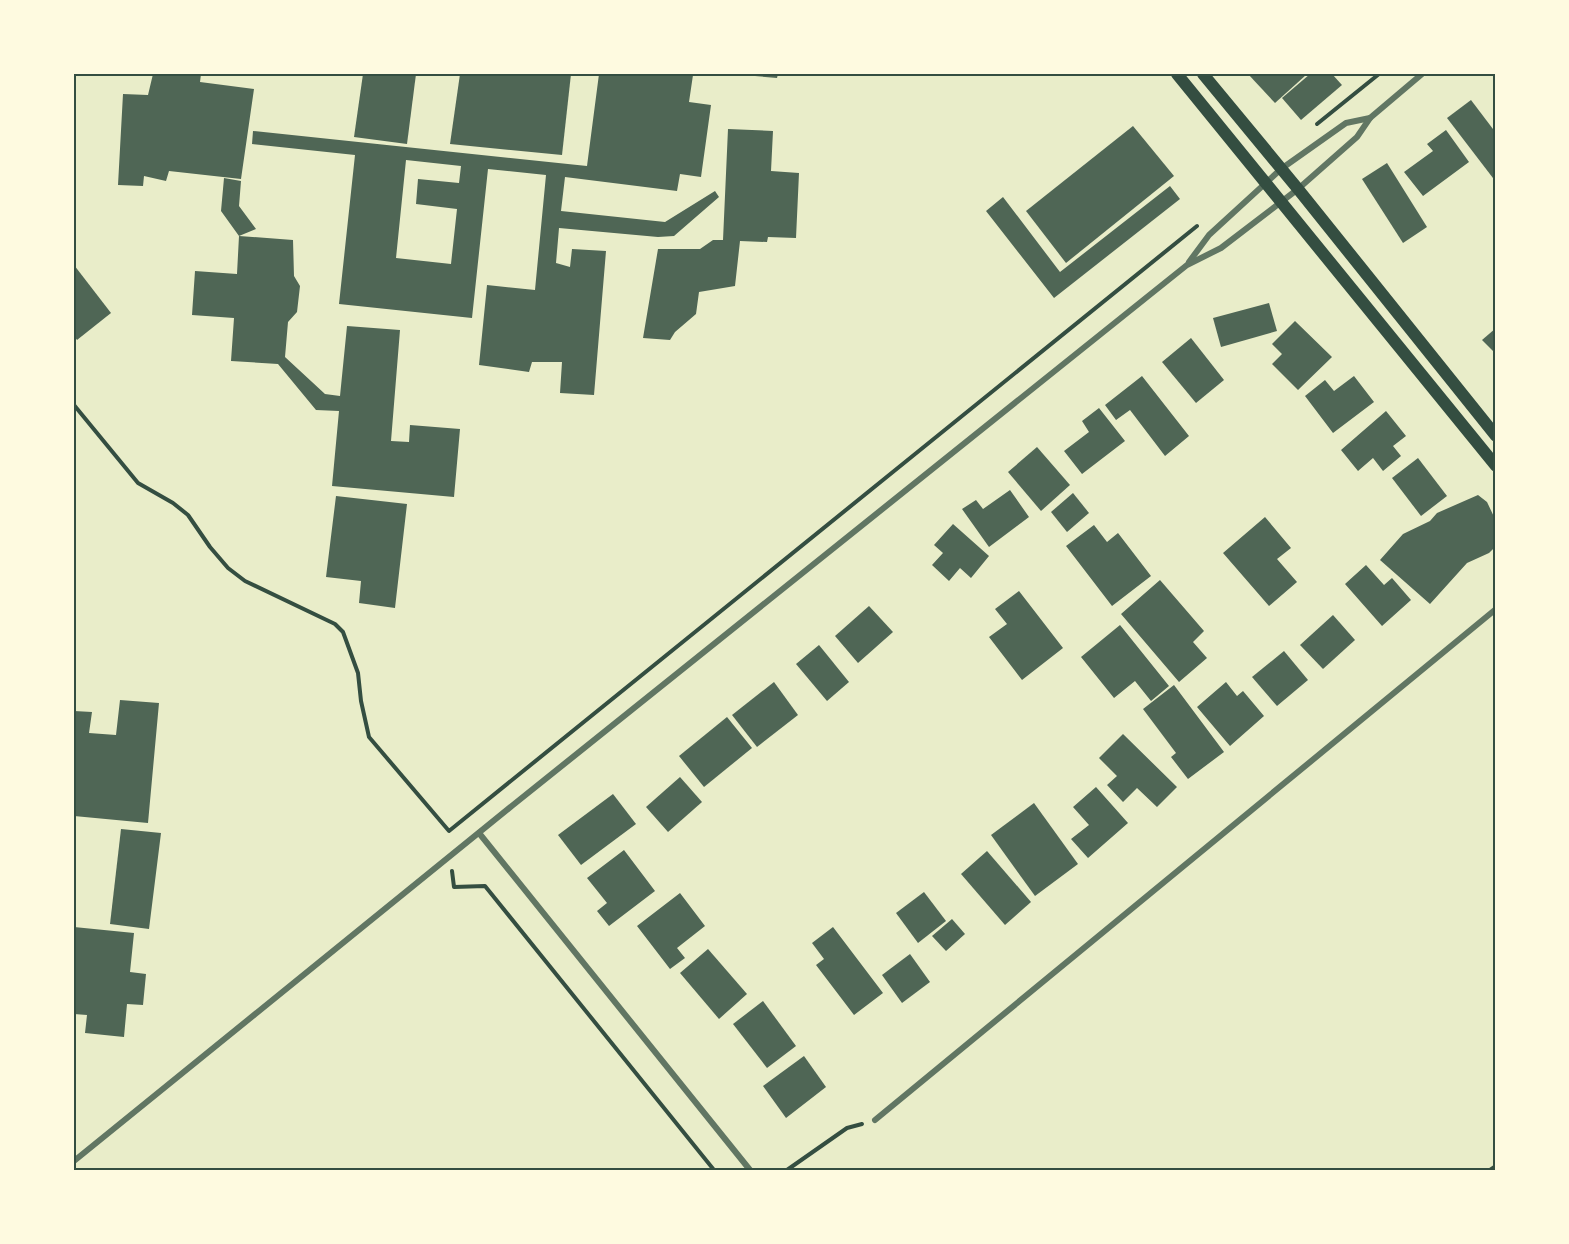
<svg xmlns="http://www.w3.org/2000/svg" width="1569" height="1244" viewBox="0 0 1569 1244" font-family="Arial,sans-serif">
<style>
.building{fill:#4f6655;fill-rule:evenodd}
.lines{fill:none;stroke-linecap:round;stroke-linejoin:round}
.path{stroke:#344e41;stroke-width:4}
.minor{stroke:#617663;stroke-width:6}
.secondary{stroke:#344e41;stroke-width:12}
.neatline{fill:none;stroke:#344e41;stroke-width:2}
</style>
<rect width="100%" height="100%" fill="#e9edc9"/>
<g class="building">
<polygon points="153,74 201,74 200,82 254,89 241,179 169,171 166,181 144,176 143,186 118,185 123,94 148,95"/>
<polygon points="363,74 416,74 407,144 354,137"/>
<polygon points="460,74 571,74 562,155 450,144"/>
<path d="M599 74 693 75 689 102 711 105 701 177 680 174 677 191 565 177 561 211 665 222 715 191 719 197 674 236 658 237 559 228 556 263 570 267 572 249 606 251 594 395 560 393 562 362H532L529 372 479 365 487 285 535 290 546 175 488 169 472 318 339 304 355 155 252 144 253 131 587 166ZM406 160 461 166 459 183 418 179 416 204 457 209 451 264 396 258Z"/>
<polygon points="743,74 778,74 777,78 743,75"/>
<polygon points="1248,74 1305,74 1306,75 1275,103"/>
<polygon points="1310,74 1332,74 1342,85 1301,120 1282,98"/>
<polygon points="1471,100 1496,133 1496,182 1447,118"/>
<polygon points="1133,126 1174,176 1066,263 1026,211"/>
<polygon points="728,129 773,131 771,171 799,173 796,238 768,237 767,242 740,241 735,286 699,292 696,314 675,332 670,340 643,338 658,249 700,249 713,240 723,240"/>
<polygon points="1446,130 1469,162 1423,196 1404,172 1433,151 1427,144"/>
<polygon points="1387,163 1427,227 1403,243 1362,179"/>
<polygon points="224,178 241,181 239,206 256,229 239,236 221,211"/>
<polygon points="1170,186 1180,199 1054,298 986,211 1003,197 1060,272"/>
<polygon points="239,236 293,240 294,276 300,286 297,312 288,322 285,357 325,394 340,396 347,326 400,330 391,441 409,442 410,425 460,429 454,497 332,486 339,411 316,410 278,364 231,361 234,318 192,315 195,271 237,274"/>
<polygon points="74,265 111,313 77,340 74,336"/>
<polygon points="1269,303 1277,331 1221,347 1213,318"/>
<polygon points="1295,321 1332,357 1298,390 1272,364 1282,354 1272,344"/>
<polygon points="1496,328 1496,354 1482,340"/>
<polygon points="1191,338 1224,380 1196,403 1162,362"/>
<polygon points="1142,376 1189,436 1165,456 1130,410 1116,420 1105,405"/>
<polygon points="1354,376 1374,402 1333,433 1305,396 1325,380 1334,391"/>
<polygon points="1099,408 1125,441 1082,474 1064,451 1089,432 1082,421"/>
<polygon points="1386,411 1406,436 1393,446 1401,456 1383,471 1373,458 1358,471 1341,450"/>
<polygon points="1037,447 1070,485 1041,511 1008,472"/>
<polygon points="1418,458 1447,496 1421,516 1392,478"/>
<polygon points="1010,490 1029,517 989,547 962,509 976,500 983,509"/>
<polygon points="1073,493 1089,513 1067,532 1051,512"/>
<polygon points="1478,495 1487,502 1496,521 1496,546 1489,553 1467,563 1430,604 1380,560 1403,534 1430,521 1437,513"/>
<polygon points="336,496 407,504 395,608 359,603 361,581 326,577"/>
<polygon points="1265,517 1291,548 1277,559 1297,582 1269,606 1223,553"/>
<polygon points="953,524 989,556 971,578 960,568 949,581 932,565 943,553 934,545"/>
<polygon points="1094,525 1107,542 1118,533 1151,576 1112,606 1066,546"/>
<polygon points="1366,565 1384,585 1392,578 1411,600 1382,626 1345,584"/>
<polygon points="1160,580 1204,631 1193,642 1207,658 1179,682 1121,614"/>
<polygon points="1019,591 1063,648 1022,680 989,637 1007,624 995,609"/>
<polygon points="869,606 893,632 858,663 835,636"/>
<polygon points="1333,615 1355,640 1323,669 1300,645"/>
<polygon points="1120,625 1169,686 1151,701 1135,681 1114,698 1081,657"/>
<polygon points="819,645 849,682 827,701 796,664"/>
<polygon points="1284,651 1308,680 1277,706 1252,677"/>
<polygon points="774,682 798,715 757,747 732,715"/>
<polygon points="1226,682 1237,696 1243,691 1264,716 1230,746 1197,707"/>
<polygon points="1174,685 1224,752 1188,779 1171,757 1176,753 1143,709"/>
<polygon points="120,700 159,703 148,823 74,816 74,711 92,712 89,733 116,735"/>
<polygon points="727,717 752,748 704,787 679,756"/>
<polygon points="1123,734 1177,787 1157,807 1137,788 1123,802 1107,785 1117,776 1099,758"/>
<polygon points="680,777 702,802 668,832 646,807"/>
<polygon points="1096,787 1128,823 1088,858 1071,839 1089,825 1073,807"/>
<polygon points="613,794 636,824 581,865 558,835"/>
<polygon points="1034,803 1078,864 1035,896 991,835"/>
<polygon points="121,829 161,833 149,929 110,924"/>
<polygon points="624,850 655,891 609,926 597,911 607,903 587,878"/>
<polygon points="987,851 1031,902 1005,925 961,874"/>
<polygon points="924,892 946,921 918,943 896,913"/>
<polygon points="680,893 705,926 677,948 685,958 670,969 637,926"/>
<polygon points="952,919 965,934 946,951 932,936"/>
<polygon points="74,927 134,933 130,972 146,974 143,1005 127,1004 124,1037 85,1033 87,1015 74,1014"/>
<polygon points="833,927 883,993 854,1015 816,965 824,959 812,943"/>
<polygon points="708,949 747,994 719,1019 680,973"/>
<polygon points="910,954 930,982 902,1003 882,975"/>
<polygon points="763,1001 796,1046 767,1068 733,1024"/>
<polygon points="804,1056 826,1087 786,1118 763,1086"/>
</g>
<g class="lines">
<g class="path">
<polyline points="1317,124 1379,74"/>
<polyline points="74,405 138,483 173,503 188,515 210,547 228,568 245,581 335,624 343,632 358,673 361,701 369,737 449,831 1197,226"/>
<polyline points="452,871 454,887 485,886 714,1170"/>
<polyline points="787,1170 847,1128 862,1124"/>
<polyline points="1490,1170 1496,1166"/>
</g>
<g class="minor">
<polyline points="1189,262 1209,235 1281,169 1346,123 1370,118"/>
<polyline points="479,833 750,1170"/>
<polyline points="875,1120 1496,609"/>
<polyline points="74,1161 513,805 1187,265 1221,248 1298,189 1357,137 1370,118 1422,74"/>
</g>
<g class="secondary">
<polyline points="1177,74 1496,466"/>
<polyline points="1203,74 1298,189 1496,436"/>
</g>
</g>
<rect width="1569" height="1244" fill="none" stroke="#fefae0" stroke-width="150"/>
<rect x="75" y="75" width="1419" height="1094" class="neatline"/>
</svg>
